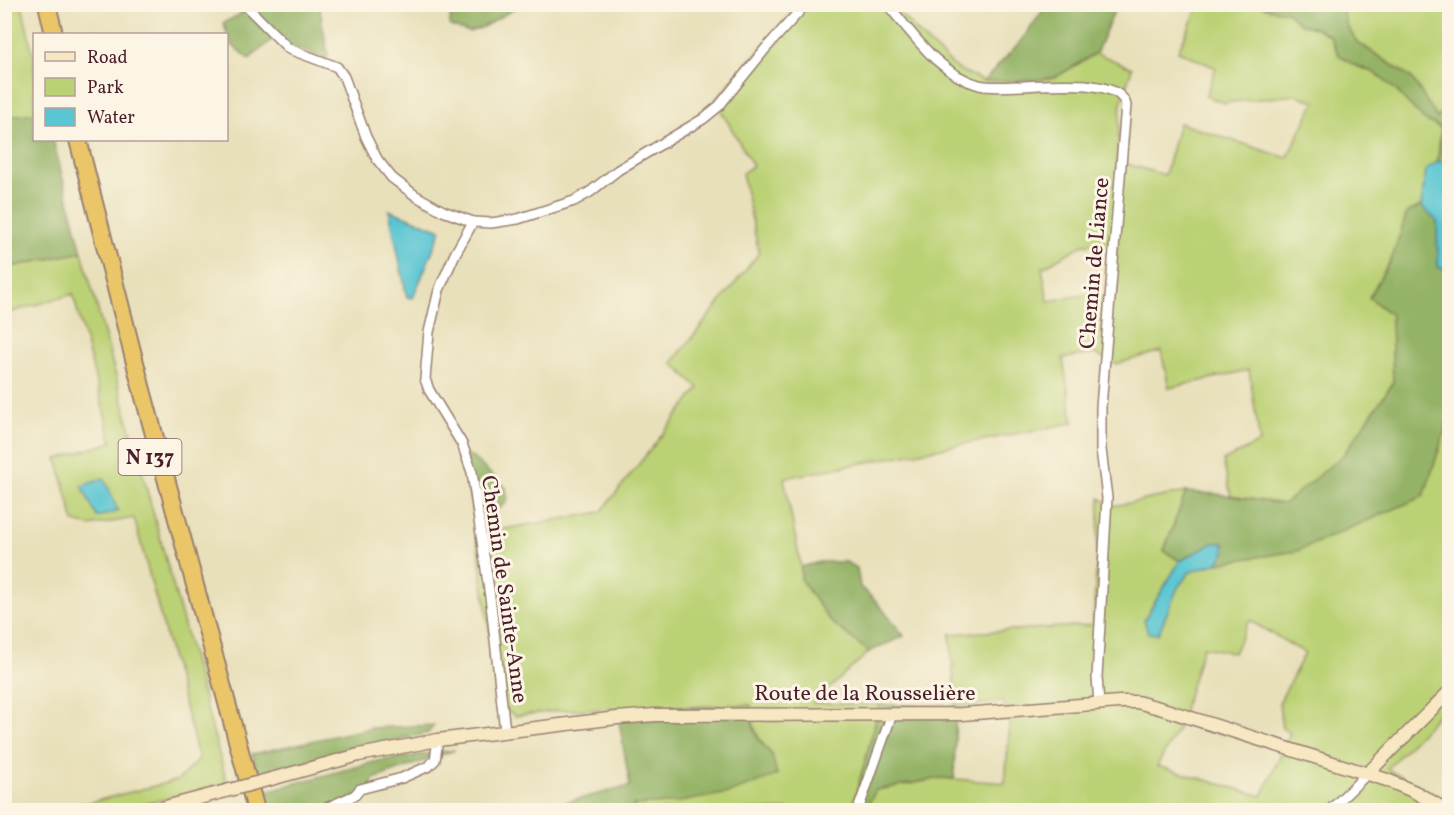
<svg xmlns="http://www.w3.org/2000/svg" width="1454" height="815" viewBox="0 0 1454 815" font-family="Vollkorn,serif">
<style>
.green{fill:#bbd175;stroke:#827850;stroke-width:1.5;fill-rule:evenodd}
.forest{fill:#94b366;stroke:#6f6948;stroke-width:1.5}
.water{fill:#5ac6d3;stroke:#52727f;stroke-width:1.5}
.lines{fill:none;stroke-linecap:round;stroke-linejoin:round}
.street-casing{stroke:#998072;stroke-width:12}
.secondary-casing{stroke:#998072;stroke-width:15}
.highway-casing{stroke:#998072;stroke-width:20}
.street{stroke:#fff;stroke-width:9}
.secondary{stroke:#f7e8c3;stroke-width:12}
.highway{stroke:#ebc669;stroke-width:16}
.secondary-bridge-casing{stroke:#998072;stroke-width:15;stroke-linecap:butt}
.secondary-bridge{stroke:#f7e8c3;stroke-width:12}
.labels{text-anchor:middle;stroke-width:6;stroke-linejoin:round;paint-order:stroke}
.shield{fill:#fcf5e5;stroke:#7f5f63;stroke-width:1.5}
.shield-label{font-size:21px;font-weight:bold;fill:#4a1f2b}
.street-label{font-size:22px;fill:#4a1f2b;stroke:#fcf5e5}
</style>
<rect width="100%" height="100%" fill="#fcf5e5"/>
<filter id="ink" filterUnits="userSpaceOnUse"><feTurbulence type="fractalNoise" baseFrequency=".0167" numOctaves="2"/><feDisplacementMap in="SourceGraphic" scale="12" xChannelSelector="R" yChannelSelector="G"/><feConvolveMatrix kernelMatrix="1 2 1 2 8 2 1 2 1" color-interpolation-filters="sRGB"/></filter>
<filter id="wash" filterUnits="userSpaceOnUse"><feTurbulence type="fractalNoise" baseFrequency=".008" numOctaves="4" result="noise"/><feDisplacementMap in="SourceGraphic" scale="24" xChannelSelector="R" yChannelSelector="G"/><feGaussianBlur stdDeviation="1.35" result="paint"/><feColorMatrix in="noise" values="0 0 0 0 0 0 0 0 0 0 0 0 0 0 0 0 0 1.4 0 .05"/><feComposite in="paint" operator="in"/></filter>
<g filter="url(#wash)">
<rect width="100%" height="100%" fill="#e8e0ba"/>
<g class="green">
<polygon points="4,5 22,5 34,59 34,113 5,117"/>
<path d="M799 5H892L920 35 957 69 984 81 1056 77 1096 53 1132 68 1121 104 1116 161 1165 175 1179 123 1287 158 1315 101 1296 95 1224 103 1206 96 1216 68 1178 51 1197 10 1187 5H1260L1271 10 1286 11 1301 24 1318 29 1330 36 1339 55 1354 65 1373 72 1395 89 1424 120 1441 128 1438 161 1426 171 1421 206 1407 213 1392 258 1369 297 1391 315 1393 383 1343 456 1284 504 1231 496 1223 461 1260 442 1249 370 1169 388 1161 351 1116 364 1095 354 1063 358 1073 423 784 478 801 567V580L830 621 869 652 813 703 880 705 852 809 866 808 876 790 941 778 1005 783 1010 721 1003 702 956 707 950 634 1093 625 1100 498 1113 506 1186 492 1164 550 1180 561 1144 620 1158 634 1178 587 1190 572 1217 563 1297 551 1424 496 1449 418V703L1387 769 1446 801 1439 810H1355L1340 808 1338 810H636L633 805 673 803 772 755C756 737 753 729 751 705L565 710 515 716 500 707 476 534 601 512 699 388 672 363 759 253 742 173 753 166 715 100ZM1084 244 1117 245 1112 302 1090 294 1048 301 1042 268ZM1249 620 1305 653 1279 703 1282 728 1290 733 1262 796 1157 766 1178 729 1203 647 1234 653Z"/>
<polygon points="1333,5 1449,5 1449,105 1437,118 1412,78 1357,42 1347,26 1342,9"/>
<polygon points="82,252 227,783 121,810 60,810 178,780 199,759 134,518 89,526 74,522 57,459 112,442 73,294 5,314 5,268"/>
</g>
<g class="forest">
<polygon points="1333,4 1342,9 1347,26 1357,42 1412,78 1437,118 1449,105 1449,165 1438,161 1441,128 1424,120 1395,89 1373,72 1354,65 1339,55 1330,36 1318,29 1301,24 1286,11 1271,10 1260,5"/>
<polygon points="237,5 319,5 328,55 327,60 273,39 249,59 232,45 223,23 241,14"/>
<polygon points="451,5 472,5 476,9 484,5 521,5 483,27 469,32 450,26"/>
<polygon points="1047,5 1117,5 1096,53 1056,77 1036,80 984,81 1021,41"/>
<polygon points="34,113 34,140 53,140 82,252 5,268 5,117"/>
<polygon points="1421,206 1437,221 1438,267 1450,270 1449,418 1424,496 1297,551 1217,563 1220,559 1193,553 1180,561 1164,551 1186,492 1216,494 1284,504 1343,455 1393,383 1391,315 1369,297 1392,258 1407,213"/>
<polygon points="454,447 473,458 506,488 508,501 484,520 486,532 476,534 472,502"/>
<polygon points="819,562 846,562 857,568 860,587 876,601 904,636 869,652 830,621 801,580 801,567"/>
<polygon points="751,705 753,726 759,740 772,755 777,775 729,793 673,803 633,805 636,810 535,810 630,786 617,709"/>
<polygon points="880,705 956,707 954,779 941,778 876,790 866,808 852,810"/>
<polygon points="434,725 428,733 333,754 257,775 252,754 370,728"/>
<polygon points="455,750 373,779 369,795 341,810 267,810 262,792 378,761"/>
</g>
<g class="water">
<polygon points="1438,161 1449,165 1449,270 1438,267 1437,221 1421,206 1426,170"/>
<polygon points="389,210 441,230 413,298 407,297"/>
<polygon points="104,478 118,511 97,517 82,486"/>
<polygon points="1213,543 1224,543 1225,553 1217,563 1190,572 1178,587 1158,634 1148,633 1144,620 1180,561"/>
</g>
</g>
<g filter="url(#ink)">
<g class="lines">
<defs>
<g id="street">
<polyline points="244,4 289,49 337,67 344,77 366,137 377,159 392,178 416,196 443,211 473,222 491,223 518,219 574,201 590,192 618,170 703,119 719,106 766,48 806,4"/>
<path d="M887 4C913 34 939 74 979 85 1007 93 1117 69 1126 105L1101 407V449L1107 498 1097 677 1099 703"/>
<polyline points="473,222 455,254 439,290 429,332 425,379 429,390 462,444 472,472 491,604 505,731"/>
<polyline points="4,801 8,810"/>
<polyline points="322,810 355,795 360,789 402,778 429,766 435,760 438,740"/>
<polyline points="858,810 892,714"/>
<polyline points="1330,810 1368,773"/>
</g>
<g id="secondary">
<polyline points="1368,773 1450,691"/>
<polyline points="271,779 359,755 438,740 617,718 655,715 962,714 1119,702 1137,702 1163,709 1387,780 1415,792 1446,810"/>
<polyline points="154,810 211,795"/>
</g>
<g id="highway">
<polyline points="47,4 54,34"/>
<polyline points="78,140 142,390 256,810"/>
</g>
</defs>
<use href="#street" class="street-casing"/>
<use href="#secondary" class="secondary-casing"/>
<use href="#highway" class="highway-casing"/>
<use href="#street" class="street"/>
<use href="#secondary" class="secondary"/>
<use href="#highway" class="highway"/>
<defs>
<polyline id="secondary-bridge" points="211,795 271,779"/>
</defs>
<use href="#secondary-bridge" class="secondary-bridge-casing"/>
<use href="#secondary-bridge" class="secondary-bridge"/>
</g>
</g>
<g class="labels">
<rect class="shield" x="118.5" y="439" width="63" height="36" rx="4.5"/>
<g class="shield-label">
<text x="150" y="464">N 137</text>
</g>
<g class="street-label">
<text transform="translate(1093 263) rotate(-85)" y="8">Chemin de Liance</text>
<text transform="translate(506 589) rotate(82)" y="8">Chemin de Sainte-Anne</text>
<text x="865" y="700">Route de la Rousselière</text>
</g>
</g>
<rect width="1454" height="815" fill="none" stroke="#fcf5e5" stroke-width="24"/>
<rect x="33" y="33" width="195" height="108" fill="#fcf5e5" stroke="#b59f9b" stroke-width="1.5"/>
<rect x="45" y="52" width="30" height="9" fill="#f7e8c3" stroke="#b59f9b" stroke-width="1.5"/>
<text x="87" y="63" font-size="18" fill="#4a1f2b">Road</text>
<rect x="45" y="78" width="30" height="18" fill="#bbd175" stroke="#b59f9b" stroke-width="1.5"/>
<text x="87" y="93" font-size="18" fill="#4a1f2b">Park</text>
<rect x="45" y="108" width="30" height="18" fill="#5ac6d3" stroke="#b59f9b" stroke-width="1.5"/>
<text x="87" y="123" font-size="18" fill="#4a1f2b">Water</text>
</svg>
